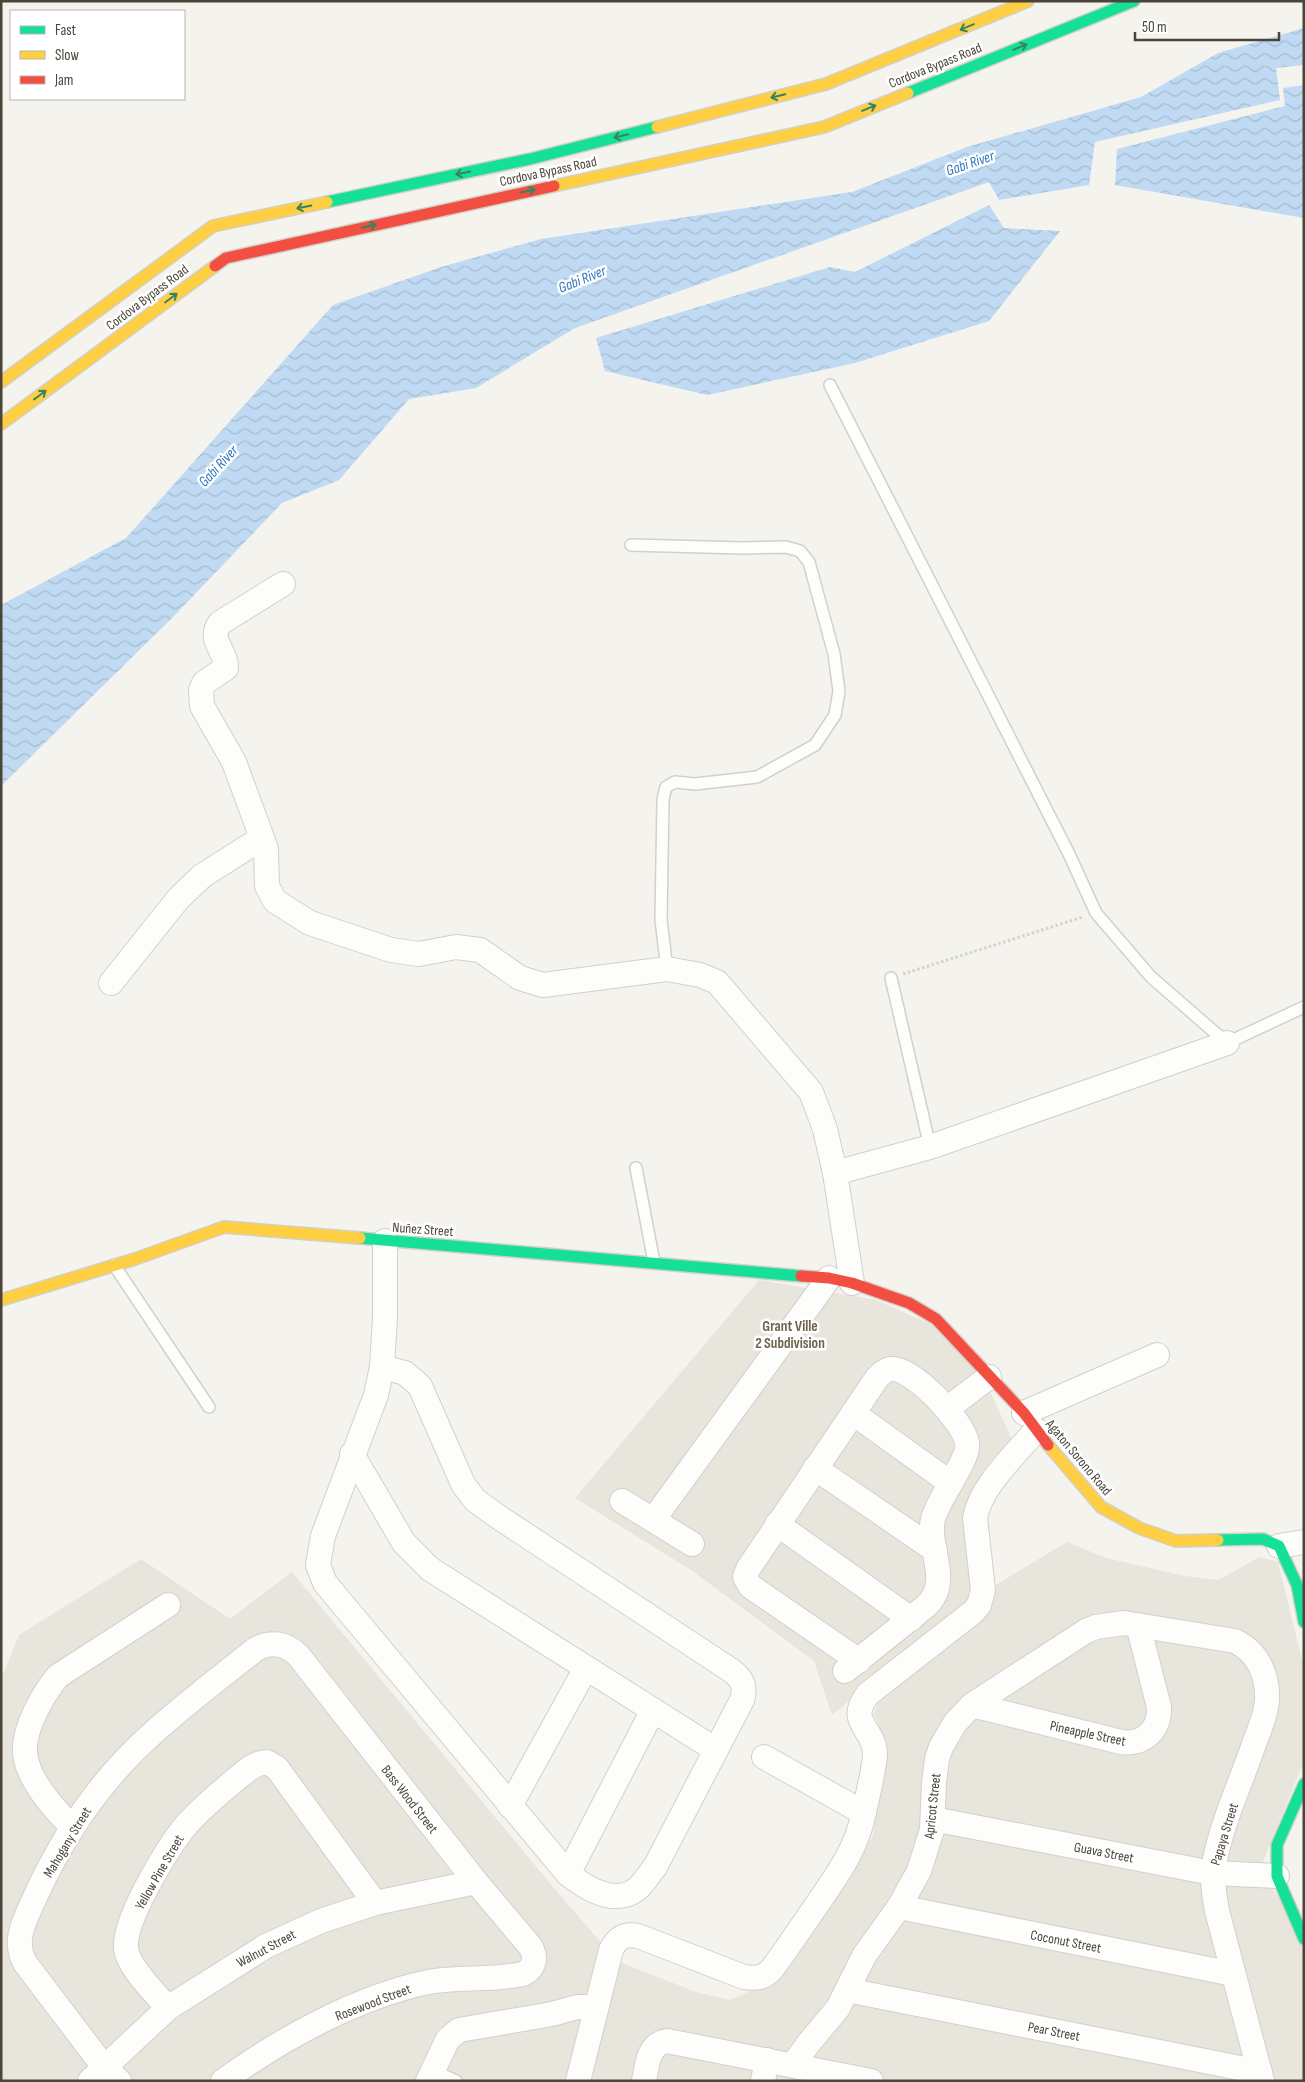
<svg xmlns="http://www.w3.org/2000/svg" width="1305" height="2082" viewBox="0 0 1305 2082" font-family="'Sofia Sans Condensed',sans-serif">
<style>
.residential{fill:#e7e5dc}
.water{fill:url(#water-waves)}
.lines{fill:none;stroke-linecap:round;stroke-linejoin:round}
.lane-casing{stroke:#d2d0cb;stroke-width:14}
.street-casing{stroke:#d2d0cb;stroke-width:26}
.fast-casing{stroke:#d3d0c5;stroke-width:14}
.slow-casing{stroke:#d3d0c5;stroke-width:14}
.jam-casing{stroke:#d3d0c5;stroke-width:14}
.path{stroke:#d3d2cc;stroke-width:3;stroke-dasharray:2.5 2.5;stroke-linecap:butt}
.lane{stroke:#fdfdfc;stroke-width:11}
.street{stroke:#fdfdfc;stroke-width:24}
.fast{stroke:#16e098;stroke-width:11}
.slow{stroke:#ffcf43;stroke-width:11}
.jam{stroke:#f24e42;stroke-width:11}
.oneway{stroke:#36835f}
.labels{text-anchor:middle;stroke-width:5;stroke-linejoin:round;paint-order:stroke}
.street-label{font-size:14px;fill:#4b4539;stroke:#fff}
.water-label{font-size:15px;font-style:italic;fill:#2d76bc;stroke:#fff}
.neighbourhood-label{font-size:15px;font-weight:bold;fill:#6e644f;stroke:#fff}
</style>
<defs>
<pattern id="water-waves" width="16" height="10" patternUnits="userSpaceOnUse" patternTransform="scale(1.25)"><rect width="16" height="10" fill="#bfdaf2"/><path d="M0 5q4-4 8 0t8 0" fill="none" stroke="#a6bcd0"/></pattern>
</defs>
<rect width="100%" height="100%" fill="#f4f3ee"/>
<g class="residential">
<polygon points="759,1280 876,1300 935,1326 986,1382 1013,1442 971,1505 976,1578 970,1602 832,1715 814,1661 691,1570 575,1498"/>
<polygon points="1067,1542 1106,1558 1185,1576 1218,1580 1260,1557 1278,1562 1304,1668 1304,1761 1260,1869 1299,1929 1304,1955 1304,2081 1,2081 1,1679 19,1635 141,1559 230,1619 292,1572 548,1881 617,1961 696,1992 730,2000 773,1981 873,1836 884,1738 874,1714 878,1699 994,1586"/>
</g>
<g class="water">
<polygon points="1304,28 1304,65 1276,68 1280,100 1095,142 1089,185 999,200 989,182 575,328 476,388 409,399 339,480 282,503 172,618 1,786 1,605 126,538 333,305 441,267 541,239 852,192 967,147 1141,97 1218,53"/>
<polygon points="1304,85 1304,218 1115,185 1117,149 1285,106 1283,88"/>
<polygon points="989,205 1004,228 1060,231 989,321 855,363 707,395 605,371 596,338 830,267 855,272"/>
</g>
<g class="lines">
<defs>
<g id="lane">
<polyline points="830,385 1069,854 1096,913 1151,977 1227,1043 1304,1007"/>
<polyline points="631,545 742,548 786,547 800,551 809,562 834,654 839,691 835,715 815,745 757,777 695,784 675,782 666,787 663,799 661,920 667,969"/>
<polyline points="891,978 930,1147"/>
<polyline points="636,1168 654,1262"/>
<polyline points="114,1265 209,1407"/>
<polyline points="432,2070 456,2081"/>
</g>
<g id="street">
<path d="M283 584 220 623C207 640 227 651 226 668L204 683 201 690 202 706 234 762 262 838 266 849 267 886 275 901 310 923 391 950 419 954 456 947 480 950 520 978 543 985 667 969 700 975 717 982 811 1092 825 1129 835 1173 852 1283"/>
<polyline points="111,983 178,899 202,876 262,838"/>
<polyline points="835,1173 930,1147 1227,1043"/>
<path d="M382 1367 405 1373 420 1386 463 1484 475 1500 497 1516 732 1671C743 1680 746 1687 742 1700L655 1867C649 1874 644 1883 637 1889 615 1906 587 1889 568 1874L325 1583 318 1565 323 1536 376 1395 382 1367 385 1319V1241"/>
<polyline points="948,1408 989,1377"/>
<polyline points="853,1413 949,1482"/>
<polyline points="1024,1413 1157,1355"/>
<polyline points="352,1454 404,1543 430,1569 716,1750"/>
<polyline points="815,1468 935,1550"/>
<polyline points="622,1501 692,1544"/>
<polyline points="653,1520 829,1278"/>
<polyline points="777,1524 911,1619"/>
<polyline points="1279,1546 1304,1542"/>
<path d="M845 1671 926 1606C953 1581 926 1549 933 1519 938 1498 970 1459 967 1443 964 1422 912 1366 890 1369 885 1370 881 1374 877 1378L748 1569 745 1577 750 1586 859 1661"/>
<path d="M972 1705 1121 1742C1144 1745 1160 1730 1159 1707L1138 1625"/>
<polyline points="764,1757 864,1813"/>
<polyline points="510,1806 586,1668"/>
<polyline points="933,1819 1212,1873 1277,1876"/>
<path d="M72 1827C54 1809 27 1779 25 1753 23 1729 43 1694 58 1676L168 1605"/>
<polyline points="568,1874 653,1710"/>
<polyline points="899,1907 1233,1974"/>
<polyline points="847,1990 1260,2072"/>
<path d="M168 2008C156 1994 128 1967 126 1949 123 1920 168 1847 187 1824 202 1808 218 1794 235 1780 244 1773 255 1762 267 1762L277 1768 375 1903"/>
<path d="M793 2065 808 2044 838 2008 864 1956 899 1907 919 1871 932 1830 934 1783 937 1759 941 1747 955 1723 972 1705 1086 1631 1096 1627 1124 1623 1235 1641C1258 1652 1268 1675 1267 1700 1266 1717 1258 1732 1253 1747 1240 1784 1223 1821 1215 1859 1211 1877 1214 1893 1217 1911L1262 2081"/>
<polyline points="90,2081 168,2008 266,1946 321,1921 375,1903 476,1882"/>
<path d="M119 2081 104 2067 25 1963C12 1939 26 1918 36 1895 64 1834 102 1778 153 1733 186 1703 222 1676 256 1649 271 1641 285 1643 298 1655L476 1882 530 1946C537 1957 535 1968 523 1974 492 1981 459 1976 428 1982 357 1997 281 2039 223 2081"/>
<polyline points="428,2081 448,2039 459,2030 552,2014 577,2007 596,2007"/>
<path d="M578 2081 611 1950C617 1938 624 1933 638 1936L744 1977C756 1979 764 1978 772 1969 788 1947 803 1925 818 1903 838 1874 857 1848 864 1812 868 1794 873 1774 875 1756 876 1728 845 1723 868 1694L973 1612 979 1605 983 1590 975 1518C980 1487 1016 1454 1036 1430"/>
<path d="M644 2081C647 2065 648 2044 667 2041L871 2081"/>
<polyline points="763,2081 767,2060"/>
</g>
<g id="fast">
<polyline points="908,93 1134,1"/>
<polyline points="327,202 530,159 657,127"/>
<polyline points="360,1238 801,1276"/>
<polyline points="1218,1540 1263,1539 1279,1546 1297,1585 1304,1622"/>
<polyline points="1304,1784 1277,1845 1277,1876 1304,1939"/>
</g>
<g id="slow">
<polyline points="657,127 826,84 1028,1"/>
<polyline points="554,186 824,127 908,93"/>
<polyline points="1,382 213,226 327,202"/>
<polyline points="1,424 215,266"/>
<polyline points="1,1300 135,1259 224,1227 360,1238"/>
<polyline points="1048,1445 1101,1507 1139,1528 1176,1541 1218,1540"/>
</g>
<g id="jam">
<polyline points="215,266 226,258 554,186"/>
<polyline points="801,1276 829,1278 852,1283 909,1303 936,1319 1024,1413 1048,1445"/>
</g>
</defs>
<use href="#lane" class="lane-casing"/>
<use href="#street" class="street-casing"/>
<use href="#fast" class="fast-casing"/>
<use href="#slow" class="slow-casing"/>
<use href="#jam" class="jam-casing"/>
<polyline class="path" points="903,974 1083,917"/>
<use href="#lane" class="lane"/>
<use href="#street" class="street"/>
<use href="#fast" class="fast"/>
<use href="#slow" class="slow"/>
<use href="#jam" class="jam"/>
</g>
<defs><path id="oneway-shaft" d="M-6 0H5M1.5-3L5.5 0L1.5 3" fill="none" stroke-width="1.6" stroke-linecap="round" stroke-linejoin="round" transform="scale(1.25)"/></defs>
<g class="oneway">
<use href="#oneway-shaft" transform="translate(967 27) rotate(157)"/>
<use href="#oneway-shaft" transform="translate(1020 47) rotate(-22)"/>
<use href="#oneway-shaft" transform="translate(778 96) rotate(166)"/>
<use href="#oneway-shaft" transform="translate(869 108) rotate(-22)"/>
<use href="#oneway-shaft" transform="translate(621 136) rotate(166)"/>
<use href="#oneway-shaft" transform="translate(463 173) rotate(168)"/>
<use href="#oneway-shaft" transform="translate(528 191) rotate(-12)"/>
<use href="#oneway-shaft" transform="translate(304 207) rotate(168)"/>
<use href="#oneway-shaft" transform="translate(369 226) rotate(-13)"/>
<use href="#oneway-shaft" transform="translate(171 298) rotate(-37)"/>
<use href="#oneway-shaft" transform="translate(40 395) rotate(-37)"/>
</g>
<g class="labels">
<g class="street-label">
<text transform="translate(935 65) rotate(-22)" y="5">Cordova Bypass Road</text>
<text transform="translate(548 171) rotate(-12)" y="5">Cordova Bypass Road</text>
<text transform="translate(147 297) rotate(-37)" y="5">Cordova Bypass Road</text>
<text transform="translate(423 1229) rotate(4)" y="5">Nuñez Street</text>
<text transform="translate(1079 1457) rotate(50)" y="5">Agaton Sorono Road</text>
<text transform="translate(1088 1733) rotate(12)" y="5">Pineapple Street</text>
<text transform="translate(410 1799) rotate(52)" y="5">Bass Wood Street</text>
<text transform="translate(932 1806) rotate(-84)" y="5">Apricot Street</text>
<text transform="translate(1224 1834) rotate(-73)" y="5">Papaya Street</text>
<text transform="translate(67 1842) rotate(-59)" y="5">Mahogany Street</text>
<text transform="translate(1104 1852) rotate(11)" y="5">Guava Street</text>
<text transform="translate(159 1872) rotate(-60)" y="5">Yellow Pine Street</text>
<text transform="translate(1066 1941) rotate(11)" y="5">Coconut Street</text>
<text transform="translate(266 1948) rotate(-28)" y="5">Walnut Street</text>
<text transform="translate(373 2002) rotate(-21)" y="5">Rosewood Street</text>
<text transform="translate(1054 2031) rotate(11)" y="5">Pear Street</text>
</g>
<g class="water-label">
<text transform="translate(970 163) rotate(-19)" y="5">Gabi River</text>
<text transform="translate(582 279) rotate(-22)" y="5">Gabi River</text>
<text transform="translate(218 466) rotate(-47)" y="5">Gabi River</text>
</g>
<g class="neighbourhood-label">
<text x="790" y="1331">Grant Ville<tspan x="790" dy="17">2 Subdivision</tspan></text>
</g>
</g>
<rect width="1305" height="2082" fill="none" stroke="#4b4539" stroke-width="5"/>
<rect x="10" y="10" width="175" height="90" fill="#ffffff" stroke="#b7b5b0"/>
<rect x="20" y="26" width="25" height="8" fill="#16e098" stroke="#b7b5b0"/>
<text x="55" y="35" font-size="15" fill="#4b4539">Fast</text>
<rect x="20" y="51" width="25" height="8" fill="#ffcf43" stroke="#b7b5b0"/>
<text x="55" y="60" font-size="15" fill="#4b4539">Slow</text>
<rect x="20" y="76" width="25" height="8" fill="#f24e42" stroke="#b7b5b0"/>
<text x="55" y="85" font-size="15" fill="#4b4539">Jam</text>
<path d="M1135 32v8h144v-8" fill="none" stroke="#4b4539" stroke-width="2.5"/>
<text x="1142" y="32" font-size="15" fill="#4b4539" stroke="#ffffff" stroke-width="4" paint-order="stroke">50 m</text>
</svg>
